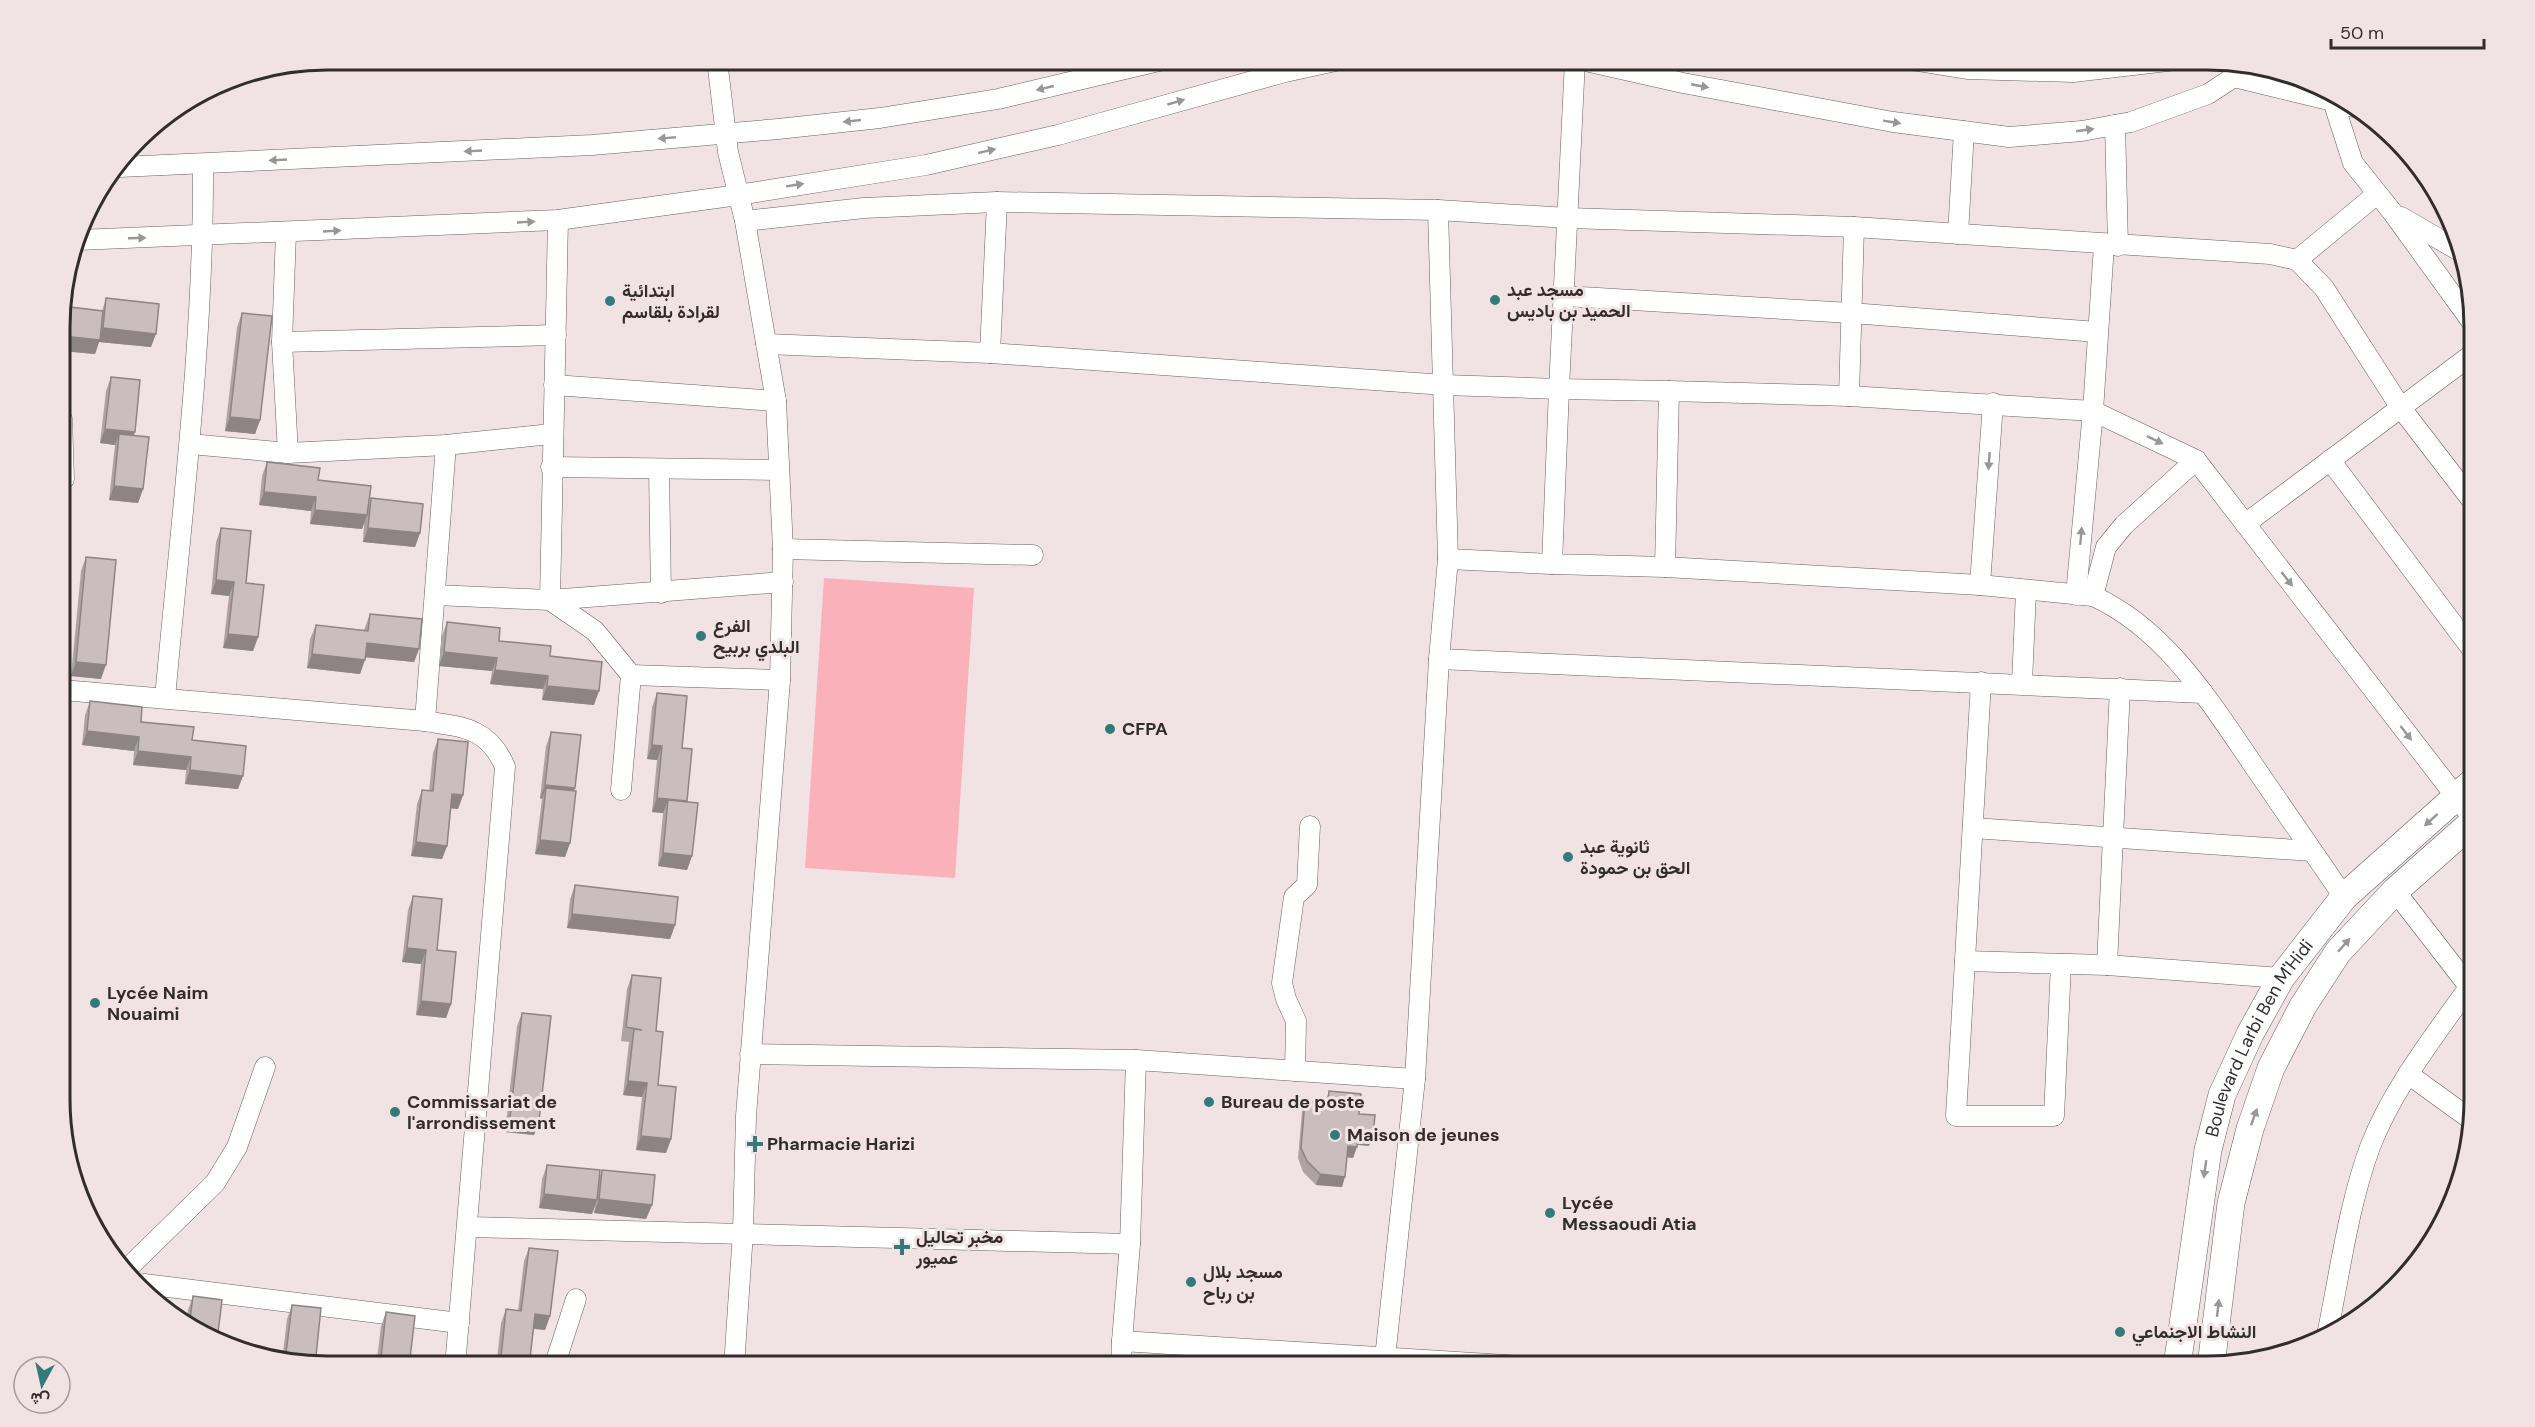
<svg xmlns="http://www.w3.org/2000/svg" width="2535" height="1427" viewBox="0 0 2535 1427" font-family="'DM Sans',Vazirmatn,sans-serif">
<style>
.green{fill:#fbb1ba}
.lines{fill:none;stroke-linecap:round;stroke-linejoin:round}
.minor-casing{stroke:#695e5f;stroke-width:21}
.secondary-casing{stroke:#695e5f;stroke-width:28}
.minor{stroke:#fff;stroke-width:20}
.secondary{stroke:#fff;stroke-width:27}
.wall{fill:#aea3a3}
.shaded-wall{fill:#8d8485}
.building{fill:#cabdbe;stroke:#8d8485;stroke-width:1.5}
.oneway{fill:#989696}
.poi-dot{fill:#337b78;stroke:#f1e3e4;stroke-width:2}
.labels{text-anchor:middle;stroke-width:6;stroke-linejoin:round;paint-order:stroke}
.poi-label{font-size:18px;font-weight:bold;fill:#322d2d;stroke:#f1e3e4;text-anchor:start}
.street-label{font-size:18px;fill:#322d2d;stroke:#f1e3e4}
.rim{fill:none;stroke:#322d2d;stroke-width:3}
</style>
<rect width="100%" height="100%" fill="#f1e3e4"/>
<polygon class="green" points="824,578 974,588 955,878 805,868"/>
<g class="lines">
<defs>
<g id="minor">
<polyline points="717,60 728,152 745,221 776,401 783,549 780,680 746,1116 743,1232 734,1367"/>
<polyline points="1581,60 1683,83 1893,122 2009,137 2082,131 2131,122 2208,94 2234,77 2244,65"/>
<polyline points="1911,60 1967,69 2073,72 2176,60"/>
<polyline points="2234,77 2333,101 2353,163 2393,213 2474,325"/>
<polyline points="2333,101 2353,107"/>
<polyline points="2115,125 2118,246"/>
<polyline points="120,167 592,145 778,129 880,118 998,99 1163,60"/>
<polyline points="1438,210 1448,559 1439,659"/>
<polyline points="2401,217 2463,253"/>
<polyline points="558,220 550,600 783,582"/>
<polyline points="745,221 864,208 997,202"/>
<polyline points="286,233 282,342 288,453 446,445 551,434"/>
<polyline points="1958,234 1964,131"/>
<polyline points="78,240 558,220 738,195 926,165 1058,135 1285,72 1340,60"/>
<polyline points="2297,260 2377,194"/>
<polyline points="1564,296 1851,313 2098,332"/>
<polyline points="282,342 556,335"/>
<polyline points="766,344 990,353 1445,385 1559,389 1575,60"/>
<polyline points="990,353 997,202 1438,210 1568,218 1854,227 2270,254 2297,260 2324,288 2401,408 2474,503"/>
<polyline points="554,385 776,401"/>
<polyline points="1849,396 1854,227"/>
<polyline points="62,419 64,479"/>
<polyline points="190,444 288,453"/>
<path d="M2196 460 2124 525 2106 547 2093 596C2166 629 2210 702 2254 766 2284 809 2314 853 2344 897"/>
<polyline points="2330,460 2474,652"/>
<polyline points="551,467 779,470"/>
<polyline points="659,470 661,593"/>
<polyline points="2245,524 2474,353"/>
<polyline points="783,549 1033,555"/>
<polyline points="1448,559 1552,564"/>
<polyline points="1665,567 1552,564 1559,389 1669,391"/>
<polyline points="1980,585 1993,403"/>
<polyline points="435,595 550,600 595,631 631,675 621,790"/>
<polyline points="2076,595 2093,411 2196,460 2474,820"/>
<polyline points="2093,596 1980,585 1665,567 1669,391 1849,396 2093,411 2104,245"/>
<polyline points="631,675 780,680"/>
<polyline points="1981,682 1956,1116 2054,1116 2061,964"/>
<polyline points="2022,683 2026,591"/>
<path d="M62 690 425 721C463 727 489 728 505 767L455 1367"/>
<path d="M165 698C181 520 204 342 203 164"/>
<polyline points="425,721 446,445"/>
<polyline points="1973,828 2312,851"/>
<polyline points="2395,891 2474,993"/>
<polyline points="1965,961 2107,965 2281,978"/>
<polyline points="2107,965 2120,688"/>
<polyline points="750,1054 1136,1060 1415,1079"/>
<polyline points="1295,1071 1296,1021 1286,999 1282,983 1294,897 1307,885 1310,826"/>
<polyline points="2408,1074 2473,1121"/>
<polyline points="468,1227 1130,1244"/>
<polyline points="127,1269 215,1183 237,1147 265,1067"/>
<polyline points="144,1284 459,1323"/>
<path d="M2327 1335C2340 1273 2348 1207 2370 1147 2393 1088 2433 1038 2469 987"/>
<polyline points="1122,1341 1130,1244 1136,1060"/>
<polyline points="554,1367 576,1299"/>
<polyline points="1121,1367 1122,1341 1537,1367"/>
<polyline points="1384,1367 1415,1079 1439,659 2203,693"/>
</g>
<g id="secondary">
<path id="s1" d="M2177 1366 2208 1150 2222 1095 2250 1034 2281 978 2344 897 2474 781"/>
<polyline points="2211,1366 2231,1203 2250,1129 2271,1068 2303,1006 2338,952 2395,891 2474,821"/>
</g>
</defs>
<use href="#minor" class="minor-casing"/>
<use href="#secondary" class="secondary-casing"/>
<use href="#minor" class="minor"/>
<use href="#secondary" class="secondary"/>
</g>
<g class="wall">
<polygon points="106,298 151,347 99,342 95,354 62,351 62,306 102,311"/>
<polygon points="242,313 260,420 255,434 225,431 237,327"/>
<polygon points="111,377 134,435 143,489 138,503 109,500 115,445 100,443 106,391"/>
<polygon points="267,462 318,480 369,504 371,498 420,533 415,547 363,542 364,523 362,529 310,524 311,511 259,505 262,476"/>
<polygon points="221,528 246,583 258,637 253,651 223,648 229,596 211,594 216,542"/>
<polygon points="86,557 101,679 71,676 81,571"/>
<polygon points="370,614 419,649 414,662 365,657 360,674 307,668 310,639 316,625 364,630"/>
<polygon points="447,622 499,641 550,656 594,705 542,700 543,689 490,684 492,671 439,666 442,636"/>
<polygon points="657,693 682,748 686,802 692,856 687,870 658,866 663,813 652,812 657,760 647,759 652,707"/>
<polygon points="90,701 192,740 238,789 185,784 186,770 133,765 134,751 82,745 85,715"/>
<polygon points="551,732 574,790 570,843 565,857 535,854 542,799 540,798 546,746"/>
<polygon points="438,739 463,795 458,809 450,808 447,846 442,859 411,856 417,804 422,790 429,791 433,753"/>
<polygon points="575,885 675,925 670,939 567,928 570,899"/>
<polygon points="413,896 437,950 451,1004 446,1018 416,1015 421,964 402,962 408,910"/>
<polygon points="632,975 656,1031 658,1085 671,1139 666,1153 636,1150 642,1097 623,1095 629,1042 621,1041 627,989"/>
<polygon points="522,1013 539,1121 534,1135 505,1132 517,1026"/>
<polygon points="1329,1091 1359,1114 1369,1146 1357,1145 1353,1158 1347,1157 1342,1187 1316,1185 1303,1172 1298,1158 1302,1111 1305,1101 1325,1102"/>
<polygon points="547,1165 600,1176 602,1170 652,1205 646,1219 594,1213 595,1206 592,1214 539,1208 542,1179"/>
<polygon points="529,1248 550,1316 545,1330 534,1329 529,1367 496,1367 501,1323 506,1309 518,1311 524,1261"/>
<polygon points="193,1296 194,1331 186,1324 188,1310"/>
<polygon points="292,1305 315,1365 282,1361 287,1319"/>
<polygon points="386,1312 409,1367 376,1367 381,1326"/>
</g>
<g class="shaded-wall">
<polygon points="103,328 156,334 151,347 99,342 95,354 62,351 62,336 99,340"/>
<polygon points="230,417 260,420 255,434 225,431"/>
<polygon points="105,429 135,432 130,446 119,434 115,445 100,443"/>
<polygon points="114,486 143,489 138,503 109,500"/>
<polygon points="264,492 316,497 311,511 259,505"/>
<polygon points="315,510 367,515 362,529 310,524"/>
<polygon points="368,528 420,533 415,547 363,542"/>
<polygon points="216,580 234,582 229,596 211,594"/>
<polygon points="228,634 258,637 253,651 223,648"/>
<polygon points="367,643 419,649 414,662 362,657"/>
<polygon points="444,652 497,658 492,671 439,666"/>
<polygon points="312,654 365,660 360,674 307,668"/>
<polygon points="76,662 106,665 101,679 71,676"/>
<polygon points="495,670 548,676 543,689 490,684"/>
<polygon points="547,686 599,691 594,705 542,700"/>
<polygon points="87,731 139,737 134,751 82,745"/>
<polygon points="652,745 662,746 657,760 647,759"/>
<polygon points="138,751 191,757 186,770 133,765"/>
<polygon points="190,770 243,776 238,789 185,784"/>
<polygon points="545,785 575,788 570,802 546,788 542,799 540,798"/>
<polygon points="452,794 463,795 458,809 447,808"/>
<polygon points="657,798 687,801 681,815 668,800 663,813 652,812"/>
<polygon points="540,840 570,843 565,857 535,854"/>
<polygon points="416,842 447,846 442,859 411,856"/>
<polygon points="663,853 692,856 687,870 658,866"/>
<polygon points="572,914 675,925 670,939 567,928"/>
<polygon points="407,948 426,950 421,964 402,962"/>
<polygon points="421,1001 451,1004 446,1018 416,1015"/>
<polygon points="628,1081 647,1083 642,1097 623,1095"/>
<polygon points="510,1118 539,1121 534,1135 505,1132"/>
<polygon points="1358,1134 1373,1135 1369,1146 1354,1144"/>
<polygon points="641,1136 671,1139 666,1153 636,1150"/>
<polygon points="1348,1146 1357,1147 1353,1158 1345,1157"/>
<polygon points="1320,1174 1345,1177 1342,1187 1316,1185"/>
<polygon points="544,1194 597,1200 592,1214 539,1208"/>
<polygon points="599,1199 652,1205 646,1219 594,1213"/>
<polygon points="535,1314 550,1316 545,1330 530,1328"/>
</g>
<g class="building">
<polygon points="106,298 159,304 156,334 103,328"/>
<polygon points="62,306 103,311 100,340 62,336"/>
<polygon points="242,313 272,316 260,420 230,417"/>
<polygon points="111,377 140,380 135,432 105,429"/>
<polygon points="119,434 149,437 143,489 114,486"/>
<polygon points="267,462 320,468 318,480 371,486 367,515 315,510 316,497 264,492"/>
<polygon points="371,498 423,504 420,533 368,528"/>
<polygon points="221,528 251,531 246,583 264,585 258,637 228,634 234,582 216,580"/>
<polygon points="86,557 116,560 106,665 76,662"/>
<polygon points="370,614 422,619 419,649 367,643 365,660 312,654 316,625 368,631"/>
<polygon points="447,622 500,628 499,641 551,646 550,656 602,662 599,691 547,686 548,676 495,670 497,658 444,652"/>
<polygon points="657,693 687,696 682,748 692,749 687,801 657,798 662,746 652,745"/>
<polygon points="90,701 142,707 141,722 194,727 192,740 246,746 243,776 190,770 191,757 138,751 139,737 87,731"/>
<polygon points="551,732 581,735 575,788 545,785"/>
<polygon points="438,739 468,742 463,795 452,794 447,846 416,842 422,790 433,791"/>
<polygon points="546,788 576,791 570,843 540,840"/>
<polygon points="668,800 698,803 692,856 663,853"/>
<polygon points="575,885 678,897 675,925 572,914"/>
<polygon points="413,896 442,899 437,950 456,952 451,1004 421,1001 426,950 407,948"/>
<polygon points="632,975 661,978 656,1031 663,1032 658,1085 676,1087 671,1139 641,1136 647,1083 628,1081 634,1029 642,1030 626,1027"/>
<polygon points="522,1013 551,1016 539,1121 510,1118"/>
<polygon points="1329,1091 1361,1094 1359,1114 1375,1115 1373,1135 1358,1134 1357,1147 1348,1146 1345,1177 1320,1174 1307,1161 1301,1148 1305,1101 1328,1103"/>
<polygon points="547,1165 600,1170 597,1200 544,1194"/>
<polygon points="602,1170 655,1175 652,1205 599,1199"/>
<polygon points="529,1248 558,1251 550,1316 535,1314 529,1367 500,1367 506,1309 521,1311"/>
<polygon points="193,1296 222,1300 217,1341 194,1331 189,1327"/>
<polygon points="292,1305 321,1308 315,1365 285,1361"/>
<polygon points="386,1312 415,1316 409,1367 380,1367"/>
</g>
<defs><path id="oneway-solid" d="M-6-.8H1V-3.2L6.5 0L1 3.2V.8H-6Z" transform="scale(1.5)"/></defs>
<g class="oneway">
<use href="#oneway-solid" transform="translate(1700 86) rotate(11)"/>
<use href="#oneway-solid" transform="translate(1045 88) rotate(167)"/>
<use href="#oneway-solid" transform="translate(1176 102) rotate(-16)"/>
<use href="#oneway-solid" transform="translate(852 121) rotate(174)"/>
<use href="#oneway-solid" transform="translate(1892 122) rotate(9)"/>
<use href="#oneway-solid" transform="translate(2085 130) rotate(-8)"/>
<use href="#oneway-solid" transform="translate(667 138) rotate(175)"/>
<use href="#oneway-solid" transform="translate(473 151) rotate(177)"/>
<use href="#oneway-solid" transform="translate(987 151) rotate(-13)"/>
<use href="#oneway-solid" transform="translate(278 160) rotate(177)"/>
<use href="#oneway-solid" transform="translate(795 185) rotate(-9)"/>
<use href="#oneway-solid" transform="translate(526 222) rotate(-3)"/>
<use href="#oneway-solid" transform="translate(332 231) rotate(-3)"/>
<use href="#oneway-solid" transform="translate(137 238) rotate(-2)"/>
<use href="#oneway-solid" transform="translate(2155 440) rotate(26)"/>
<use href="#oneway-solid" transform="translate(1989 461) rotate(94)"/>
<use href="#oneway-solid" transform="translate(2081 536) rotate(-85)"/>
<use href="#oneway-solid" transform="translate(2287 579) rotate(52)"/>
<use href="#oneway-solid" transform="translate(2406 733) rotate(52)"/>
<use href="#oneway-solid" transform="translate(2431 820) rotate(138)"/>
<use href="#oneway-solid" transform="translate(2344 945) rotate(-48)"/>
<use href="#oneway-solid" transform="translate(2254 1117) rotate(-70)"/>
<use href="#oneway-solid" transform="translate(2205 1169) rotate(98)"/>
<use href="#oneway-solid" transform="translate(2218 1308) rotate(-83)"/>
</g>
<g class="poi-dot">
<circle cx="1495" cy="300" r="6"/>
<circle cx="610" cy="301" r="6"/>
<circle cx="701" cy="636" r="6"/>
<circle cx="1110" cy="729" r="6"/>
<circle cx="1568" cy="857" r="6"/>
<circle cx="95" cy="1003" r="6"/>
<circle cx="1209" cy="1102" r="6"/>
<circle cx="395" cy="1112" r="6"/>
<circle cx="1335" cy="1135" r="6"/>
<path d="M752 1135h6v6h6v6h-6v6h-6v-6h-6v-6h6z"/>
<circle cx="1550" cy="1213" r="6"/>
<path d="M899 1238h6v6h6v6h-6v6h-6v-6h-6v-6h6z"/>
<circle cx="1191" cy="1282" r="6"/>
<circle cx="2120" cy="1332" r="6"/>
</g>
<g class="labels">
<g class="poi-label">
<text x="1507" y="296">مسجد عبد<tspan x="1507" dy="21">الحميد بن باديس</tspan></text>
<text x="622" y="297">ابتدائية<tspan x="622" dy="21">لقرادة بلقاسم</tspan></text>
<text x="713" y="632">الفرع<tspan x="713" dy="21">البلدي بربيح</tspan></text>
<text x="1122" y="735">CFPA</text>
<text x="1580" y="853">ثانوية عبد<tspan x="1580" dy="21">الحق بن حمودة</tspan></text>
<text x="107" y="999">Lycée Naim<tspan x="107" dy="21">Nouaimi</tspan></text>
<text x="407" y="1108">Commissariat de<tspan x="407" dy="21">l'arrondissement</tspan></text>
<text x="1221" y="1108">Bureau de poste</text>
<text x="1347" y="1141">Maison de jeunes</text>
<text x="767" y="1150">Pharmacie Harizi</text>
<text x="1562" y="1209">Lycée<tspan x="1562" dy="21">Messaoudi Atia</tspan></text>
<text x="916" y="1243">مخبر تحاليل<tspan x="916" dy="21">عميور</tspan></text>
<text x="1203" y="1278">مسجد بلال<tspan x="1203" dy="21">بن رباح</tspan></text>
<text x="2132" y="1338">النشاط الاجنماعي</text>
</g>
<g class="street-label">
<text dy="6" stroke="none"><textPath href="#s1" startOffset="342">Boulevard Larbi Ben M'Hidi</textPath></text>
</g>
</g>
<path d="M0 0H2535V1427H0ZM327 70H2207A257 257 0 0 1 2464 327V1099A257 257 0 0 1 2207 1356H327A257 257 0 0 1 70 1099V327A257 257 0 0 1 327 70Z" fill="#f1e3e4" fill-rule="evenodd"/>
<path class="rim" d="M327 70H2207A257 257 0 0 1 2464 327V1099A257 257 0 0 1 2207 1356H327A257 257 0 0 1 70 1099V327A257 257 0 0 1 327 70Z"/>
<g transform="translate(42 1385) rotate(188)"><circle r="28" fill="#f1e3e4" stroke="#a59a9b" stroke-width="1.5"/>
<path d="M0-4.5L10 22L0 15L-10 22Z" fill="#337b78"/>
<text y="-9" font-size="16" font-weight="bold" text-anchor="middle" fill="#322d2d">ش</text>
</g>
<path d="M2331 39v9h153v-9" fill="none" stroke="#322d2d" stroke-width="3"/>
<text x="2340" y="39" font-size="18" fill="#322d2d" stroke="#f1e3e4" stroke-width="4.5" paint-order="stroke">50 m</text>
</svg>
